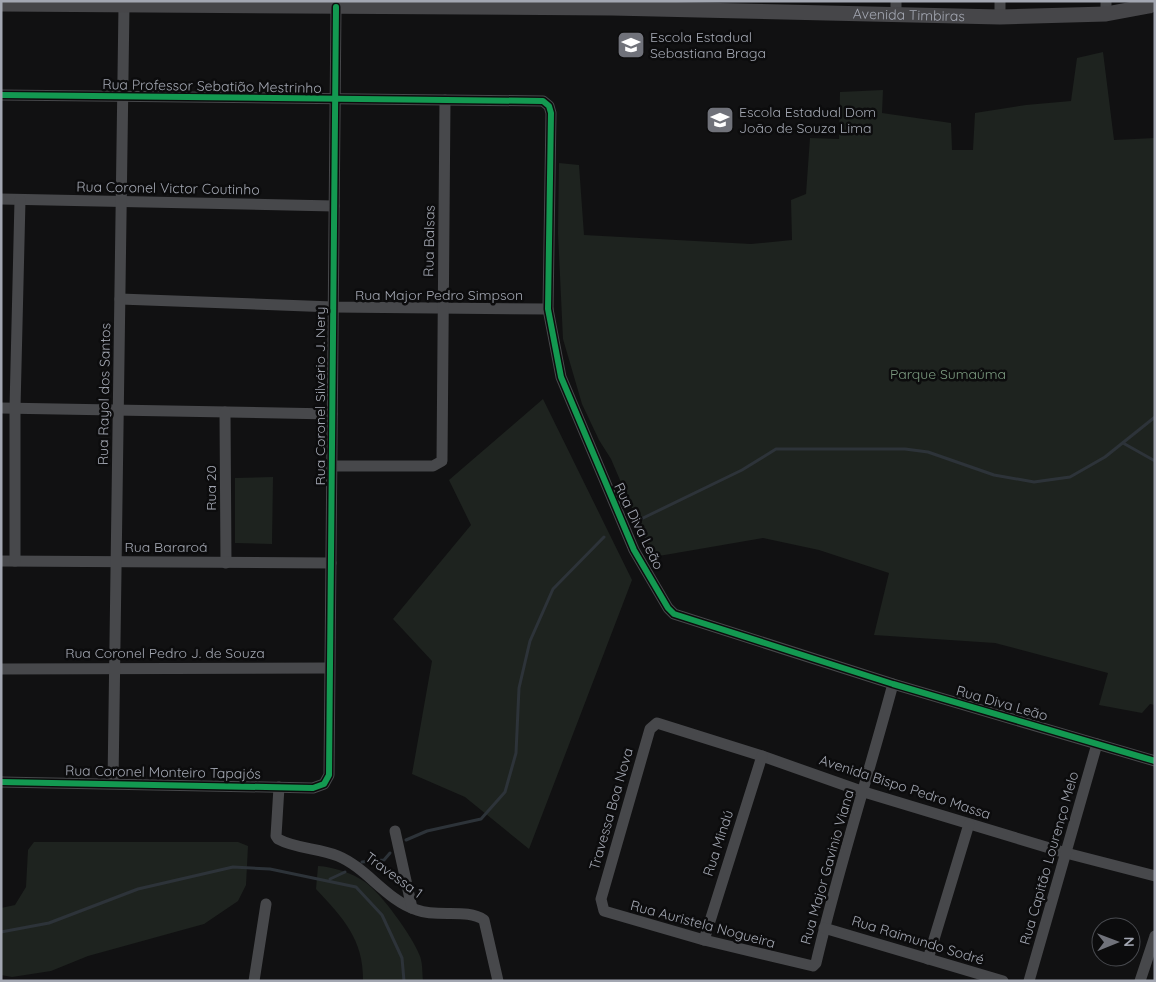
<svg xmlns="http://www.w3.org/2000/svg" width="1156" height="982" viewBox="0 0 1156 982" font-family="Quicksand,sans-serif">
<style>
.green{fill:#1e231f}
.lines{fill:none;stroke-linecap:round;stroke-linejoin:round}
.stream{stroke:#2d3339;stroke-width:3}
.street{stroke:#47484b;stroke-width:11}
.secondary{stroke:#464649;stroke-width:15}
.cycleway-casing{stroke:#0c0c0d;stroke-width:9}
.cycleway{stroke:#139951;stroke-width:6}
.labels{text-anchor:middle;stroke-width:5;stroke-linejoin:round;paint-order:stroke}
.street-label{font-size:14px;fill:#a3a7b2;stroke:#0c0c0d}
.poi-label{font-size:14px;fill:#a3a7b2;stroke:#0c0c0d;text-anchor:start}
.park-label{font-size:14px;fill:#7c9b80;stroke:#0c0c0d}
</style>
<rect width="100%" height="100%" fill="#111112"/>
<g class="green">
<polygon points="1103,52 1114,140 1155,138 1155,705 1150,704 1142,713 1099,705 1108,673 995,643 874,635 889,573 819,550 763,538 653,557 611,459 599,440 582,404 563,339 558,233 559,163 579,165 584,235 751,244 792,240 791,200 806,194 810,138 839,139 840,92 883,90 882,113 951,123 952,150 973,150 975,113 1026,105 1071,101 1077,58"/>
<polygon points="543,399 632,580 529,849 465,797 412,774 432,661 393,619 471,525 449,480"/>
<polygon points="273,477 272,544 235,543 235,478"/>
<polygon points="34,842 238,842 248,846 246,885 238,901 204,924 88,956 51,971 12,977 1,975 1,908 15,905 26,887 28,850"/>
<path d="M318 866C334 867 352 873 365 882 381 893 412 936 419 954 423 962 422 972 423 981H363C364 939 342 917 316 889Z"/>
</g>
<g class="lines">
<g class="stream">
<polyline points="1123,443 1155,461"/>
<polyline points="639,520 742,470 776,449 905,449 928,452 994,475 1034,482 1070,477 1105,457 1155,417"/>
<polyline points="406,840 427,831 481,819 505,792 516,753 519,688 530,641 553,589 604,537"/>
<polyline points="362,862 384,860 390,853"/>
<polyline points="330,879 345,872"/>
<polyline points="1,932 49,923 138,889 233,867 270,869 356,887 382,915 402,958 404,981"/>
</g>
<g class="street">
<polyline points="1106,14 1106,1"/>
<polyline points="896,15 896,1"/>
<polyline points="1000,17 1000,1"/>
<polyline points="1,95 543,101 549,106 551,113 548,309 561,377 634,550 668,608 674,614 893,684 1155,761"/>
<polyline points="1,199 334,206"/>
<polyline points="120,299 333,307 548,309"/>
<polyline points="1,408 332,414"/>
<polyline points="225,412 226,563"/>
<polyline points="332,466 433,466 442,461 445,100"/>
<polyline points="1,561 331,563"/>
<polyline points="15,561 15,408 20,200"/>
<polyline points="1,669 329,668"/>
<path d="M893 684C868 777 838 869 816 963L813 966 704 940 604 911 601 899 650 729 657 723 762 756 864 792 1066 853 1155 876"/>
<polyline points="1,782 313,788 324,784 329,775 336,7"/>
<polyline points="113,783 124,5"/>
<path d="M279 787 276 836 278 839C296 849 319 848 338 856 367 868 386 900 417 910 439 918 467 908 484 920L498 981"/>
<polyline points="395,831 412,908"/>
<polyline points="824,928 1003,981"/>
<polyline points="704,940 762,756"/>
<polyline points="928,959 969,824"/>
<polyline points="254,981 266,904"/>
<polyline points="1029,981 1097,744"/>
<polyline points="1140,981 1155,936"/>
</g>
<path class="secondary" id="s1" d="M1 4 612 8 1000 17 1106 14 1149 6 1155 3"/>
<defs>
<g id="cycleway">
<polyline points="1,95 543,101 549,106 551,113 548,309 561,377 634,550 668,608 674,614 893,684 1155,761"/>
<polyline points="1,782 313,788 324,784 329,775 336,7"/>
</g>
</defs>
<use href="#cycleway" class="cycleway-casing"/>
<use href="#cycleway" class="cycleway"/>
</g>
<defs>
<symbol id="school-square" viewBox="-11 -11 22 22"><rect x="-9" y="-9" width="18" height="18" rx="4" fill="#70727a" stroke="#0c0c0d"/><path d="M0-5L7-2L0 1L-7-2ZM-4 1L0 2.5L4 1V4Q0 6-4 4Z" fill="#fff"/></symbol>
</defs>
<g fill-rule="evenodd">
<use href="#school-square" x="615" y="29" width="32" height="32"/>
<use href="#school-square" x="704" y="104" width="32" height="32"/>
</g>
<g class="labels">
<g class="street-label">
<text dy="5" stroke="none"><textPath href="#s1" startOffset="908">Avenida Timbiras</textPath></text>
<text transform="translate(212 86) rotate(1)" y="5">Rua Professor Sebatião Mestrinho</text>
<text transform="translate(168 188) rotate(1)" y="5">Rua Coronel Victor Coutinho</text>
<text transform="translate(429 241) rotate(-89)" y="5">Rua Balsas</text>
<text x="439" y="300">Rua Major Pedro Simpson</text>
<text transform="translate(104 394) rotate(-89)" y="5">Rua Rayol dos Santos</text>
<text transform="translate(320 396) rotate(-90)" y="5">Rua Coronel Silvério J. Nery</text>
<text transform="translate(211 488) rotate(-90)" y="5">Rua 20</text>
<text transform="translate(639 526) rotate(64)" y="5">Rua Diva Leão</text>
<text x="166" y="552">Rua Bararoá</text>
<text x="165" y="658">Rua Coronel Pedro J. de Souza</text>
<text transform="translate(1002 703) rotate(16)" y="5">Rua Diva Leão</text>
<text transform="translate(163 772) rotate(1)" y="5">Rua Coronel Monteiro Tapajós</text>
<text transform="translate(905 787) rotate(18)" y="5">Avenida Bispo Pedro Massa</text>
<text transform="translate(611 809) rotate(-74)" y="5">Travessa Boa Nova</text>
<text transform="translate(718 843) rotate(-72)" y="5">Rua Mindú</text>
<text transform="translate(1049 858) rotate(-74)" y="5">Rua Capitão Lourenço Melo</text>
<text transform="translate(827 867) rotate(-74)" y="5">Rua Major Gavinio Viana</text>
<text transform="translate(394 875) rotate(36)" y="5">Travessa 1</text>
<text transform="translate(703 924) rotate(15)" y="5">Rua Auristela Nogueira</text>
<text transform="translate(918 940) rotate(17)" y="5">Rua Raimundo Sodré</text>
</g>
<g class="poi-label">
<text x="650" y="42">Escola Estadual<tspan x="650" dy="16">Sebastiana Braga</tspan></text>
<text x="739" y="117">Escola Estadual Dom<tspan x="739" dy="16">João de Souza Lima</tspan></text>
</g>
<g class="park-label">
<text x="948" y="379">Parque Sumaúma</text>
</g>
</g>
<rect width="1156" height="982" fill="none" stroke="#a3a7b2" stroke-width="5"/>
<g transform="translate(1116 942) rotate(89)"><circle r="24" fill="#0c0c0d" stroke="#484a4f"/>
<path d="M0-4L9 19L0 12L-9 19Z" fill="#70727a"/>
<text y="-8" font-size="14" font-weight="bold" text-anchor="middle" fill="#a3a7b2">N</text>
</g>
</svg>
